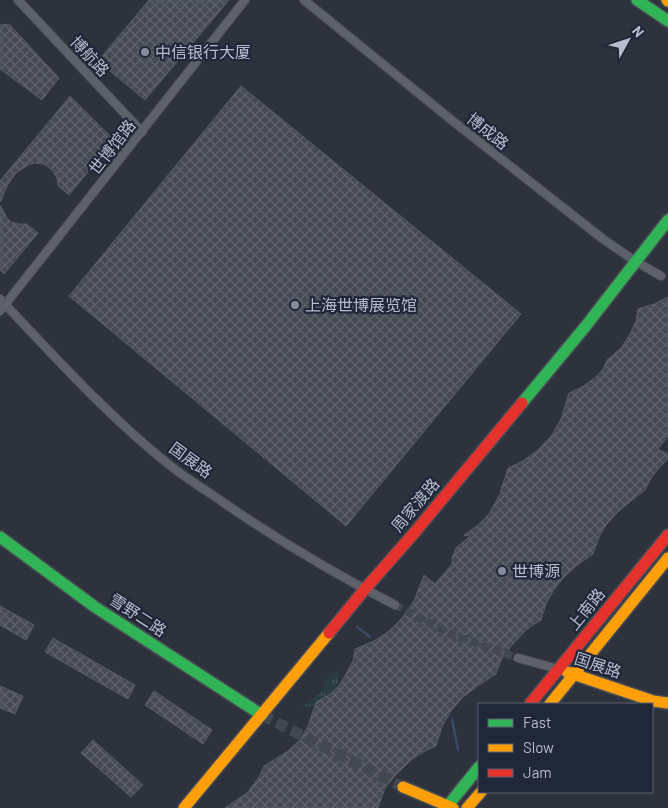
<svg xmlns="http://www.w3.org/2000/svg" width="668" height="808" viewBox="0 0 668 808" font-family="Barlow,'Noto Sans SC',sans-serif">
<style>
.grass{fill:url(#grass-tufts)}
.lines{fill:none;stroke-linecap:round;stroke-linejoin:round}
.stream{stroke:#3a4969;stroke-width:2.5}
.building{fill:url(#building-cross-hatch);stroke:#555a64}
.street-tunnel{stroke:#424753;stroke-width:8;stroke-dasharray:8 4;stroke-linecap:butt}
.secondary-tunnel{stroke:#424753;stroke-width:11;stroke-dasharray:11 5.5;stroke-linecap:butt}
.street-casing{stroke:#494d55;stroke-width:10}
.fast-casing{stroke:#494d55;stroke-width:14}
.slow-casing{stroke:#494d55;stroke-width:14}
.jam-casing{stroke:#494d55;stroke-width:14}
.street{stroke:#5d616a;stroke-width:8}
.fast{stroke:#30b455;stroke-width:11}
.slow{stroke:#ff9f0a;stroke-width:11}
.jam{stroke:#e5322d;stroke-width:11}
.poi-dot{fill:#878c9b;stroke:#1f2738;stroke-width:2}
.labels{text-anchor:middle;stroke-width:4.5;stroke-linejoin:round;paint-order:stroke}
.poi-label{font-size:16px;fill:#b7bdcd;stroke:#1f2738;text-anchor:start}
.street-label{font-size:16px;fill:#b7bdcd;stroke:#1f2738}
</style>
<defs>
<pattern id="grass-tufts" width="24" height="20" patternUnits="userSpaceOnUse" patternTransform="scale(1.25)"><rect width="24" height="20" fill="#293c43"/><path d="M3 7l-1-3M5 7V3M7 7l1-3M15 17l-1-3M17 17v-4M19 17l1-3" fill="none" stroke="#46565d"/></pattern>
<pattern id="building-cross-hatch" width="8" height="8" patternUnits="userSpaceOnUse" patternTransform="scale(1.25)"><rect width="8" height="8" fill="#464a54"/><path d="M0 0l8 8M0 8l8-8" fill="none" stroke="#5e626b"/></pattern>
</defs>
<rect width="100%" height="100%" fill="#2d323d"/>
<path class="grass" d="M339 670 336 704 327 708 302 706 321 693C323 681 328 674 339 670Z"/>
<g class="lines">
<g class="stream">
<polyline points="357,627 370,637"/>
<polyline points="452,719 458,750"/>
</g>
</g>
<g class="building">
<polygon points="149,0 229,0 145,100 98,61"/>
<polygon points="9,24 59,78 42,100 0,69 0,25"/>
<polygon points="241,86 521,314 346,526 69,296"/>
<polygon points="70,96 114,140 69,195 58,186 57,178 52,170 44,164 34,163 28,165 16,173 7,186 1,201 0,201 0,181"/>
<polygon points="0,205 7,218 11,222 19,224 27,224 38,233 4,274 0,270"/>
<polygon points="668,297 668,436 658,449 668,454 668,459 659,468 651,478 645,490 631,501 618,512 607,524 600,535 593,554 576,566 564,577 553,591 546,604 541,620 526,630 513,644 502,658 496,674 479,685 463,697 451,711 442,727 436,746 423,752 411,760 395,776 385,788 378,808 225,808 247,793 259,777 264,766 288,751 300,740 308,726 316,702 330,694 339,686 353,661 355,649 374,641 388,632 402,618 414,601 424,575 435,584 452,564 452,558 456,548 470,536 464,535 478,525 489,514 499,496 508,468 523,461 539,449 552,435 561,419 569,393 582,387 596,377 603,369 607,360 621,348 630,334 636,321 638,309 654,304"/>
<polygon points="0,606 34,625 26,640 0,625"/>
<polygon points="53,638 135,685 128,699 45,652"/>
<polygon points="0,686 23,696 15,714 0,708"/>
<polygon points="154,691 212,730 203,744 145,705"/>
<polygon points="93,740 143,785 131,797 81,753"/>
</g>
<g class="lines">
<polyline class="street-tunnel" points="395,605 450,634 518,658"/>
<polyline class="secondary-tunnel" points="262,715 403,787"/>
<defs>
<g id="street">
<polyline points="18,0 142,132"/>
<polyline points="304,0 454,122 603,239 635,261 661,276"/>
<path d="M0 299C54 356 106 414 167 463 183 476 200 487 217 498 274 538 333 573 395 605"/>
<polyline points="0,311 245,0"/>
<polyline points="518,658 558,669"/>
</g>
<g id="fast">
<polyline points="637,0 668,21"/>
<polyline points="522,403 585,327 668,220"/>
<polyline points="0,537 95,607 262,715"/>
<polyline points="446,808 479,767"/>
</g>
<g id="slow">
<polyline points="667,0 668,1"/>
<polyline points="567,672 653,701 668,703"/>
<polyline points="550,704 668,558"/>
<polyline points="403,787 453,808"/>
<polyline points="184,808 329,633"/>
<polyline points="467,808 481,792"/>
</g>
<g id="jam">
<polyline points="329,633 365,589 415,532 522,403"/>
<polyline points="530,704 668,535"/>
</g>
</defs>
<use href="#street" class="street-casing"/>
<use href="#fast" class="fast-casing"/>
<use href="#slow" class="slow-casing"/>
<use href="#jam" class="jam-casing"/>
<use href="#street" class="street"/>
<use href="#fast" class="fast"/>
<use href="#slow" class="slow"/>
<use href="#jam" class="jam"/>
</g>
<g class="poi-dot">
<circle cx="145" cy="52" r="5"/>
<circle cx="295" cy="305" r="5"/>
<circle cx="502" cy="571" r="5"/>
</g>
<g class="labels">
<g class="poi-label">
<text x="155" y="58">中信银行大厦</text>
<text x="305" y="311">上海世博展览馆</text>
<text x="512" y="577">世博源</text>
</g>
<g class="street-label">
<text transform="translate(90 56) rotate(47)" y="6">博航路</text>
<text transform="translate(488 131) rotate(38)" y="6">博成路</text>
<text transform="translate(112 147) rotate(-52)" y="6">世博馆路</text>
<text transform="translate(191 460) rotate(36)" y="6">国展路</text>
<text transform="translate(415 505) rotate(-50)" y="6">周家渡路</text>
<text transform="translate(586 609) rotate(-51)" y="6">上南路</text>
<text transform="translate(138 615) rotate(33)" y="6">雪野二路</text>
<text transform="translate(598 665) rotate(18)" y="6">国展路</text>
</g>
</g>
<rect x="478" y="703" width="175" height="90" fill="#1f2738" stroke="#5c6374"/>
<rect x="488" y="719" width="25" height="8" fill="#30b455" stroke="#5c6374"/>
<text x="523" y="728" font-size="15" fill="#b7bdcd">Fast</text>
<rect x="488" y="744" width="25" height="8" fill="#ff9f0a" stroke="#5c6374"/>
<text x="523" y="753" font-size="15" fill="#b7bdcd">Slow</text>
<rect x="488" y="769" width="25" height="8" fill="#e5322d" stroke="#5c6374"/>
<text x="523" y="778" font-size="15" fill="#b7bdcd">Jam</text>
<g transform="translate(628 40) rotate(50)" stroke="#1f2738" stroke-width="4" paint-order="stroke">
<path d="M0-4L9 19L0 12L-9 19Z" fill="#b7bdcd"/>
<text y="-8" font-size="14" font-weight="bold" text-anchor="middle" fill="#b7bdcd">N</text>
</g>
</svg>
